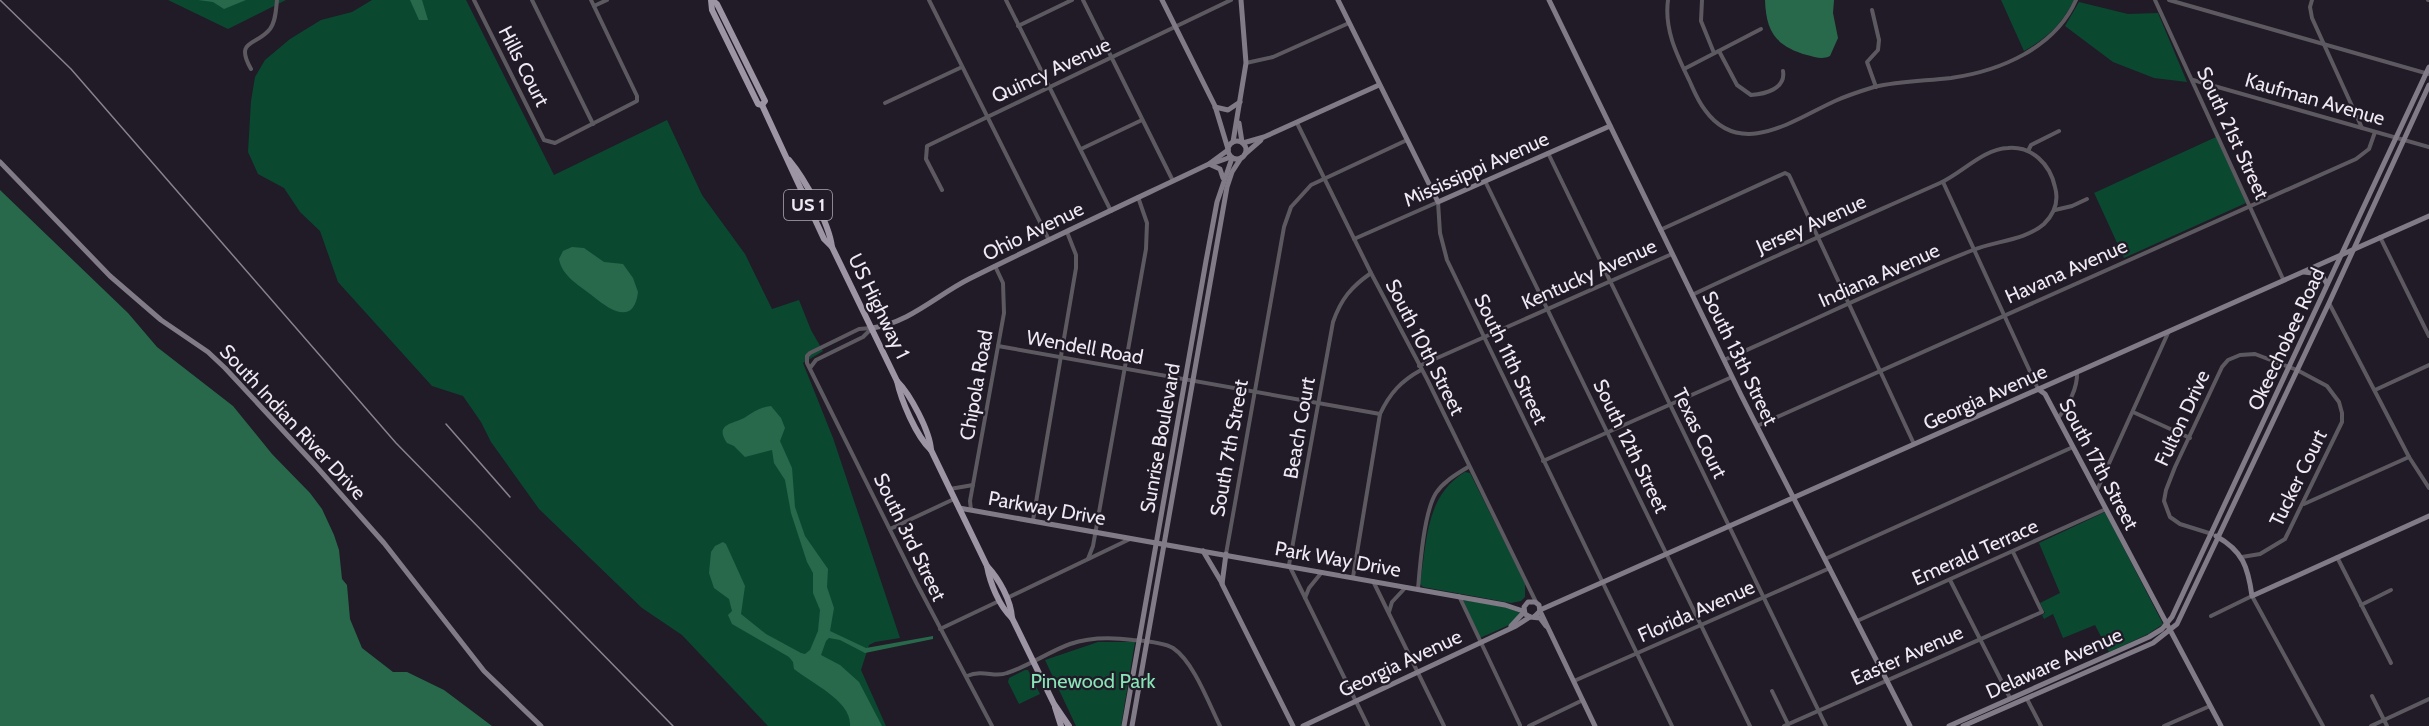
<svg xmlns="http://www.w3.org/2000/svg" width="2429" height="726" viewBox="0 0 2429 726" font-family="Cabin,sans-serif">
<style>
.green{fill:#0a4930}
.water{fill:#28694b}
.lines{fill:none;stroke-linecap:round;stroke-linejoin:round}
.street{stroke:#5d5960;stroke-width:4}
.secondary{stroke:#817b87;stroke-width:5}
.primary{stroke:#9d95a4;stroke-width:6}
.rail{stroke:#89828e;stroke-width:1.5}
.labels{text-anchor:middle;stroke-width:4.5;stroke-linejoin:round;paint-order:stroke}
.shield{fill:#211a27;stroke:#b1abb6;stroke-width:1.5}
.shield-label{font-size:18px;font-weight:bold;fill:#efe9f3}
.street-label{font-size:20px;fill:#efe9f3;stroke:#211a27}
.park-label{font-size:20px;fill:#88e5b7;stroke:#211a27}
</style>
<rect width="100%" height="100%" fill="#211a27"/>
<g class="green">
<polygon points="168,0 286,0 228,29"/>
<polygon points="372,0 466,0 554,175 667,120 702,195 745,254 772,309 799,300 811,330 823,351 803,363 833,438 900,638 875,642 869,645 861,670 886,726 768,726 682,635 642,608 539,509 491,442 481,422 463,396 432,386 338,282 320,231 300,212 284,188 258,174 248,152 251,101 255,77 265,60 290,39 321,20 352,12"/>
<path d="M2001 0H2074C2063 23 2046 39 2024 51Z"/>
<polygon points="2079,2 2128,14 2158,13 2187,82 2154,78 2113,62 2065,26"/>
<polygon points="2216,137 2246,203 2124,258 2091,186 2094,193"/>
<path d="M1465 472 1470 473 1525 583V597L1521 601 1511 603 1423 587 1420 584C1427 542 1425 496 1465 472Z"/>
<polygon points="2105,512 2163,624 2148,634 2109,652 2095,625 2063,638 2053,614 2044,619 2042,615 2045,613 2040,603 2060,593 2039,543"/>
<polygon points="1463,600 1506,607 1521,613 1509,625 1480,638"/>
<polygon points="1098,642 1135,642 1121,726 1076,726 1045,660"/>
<polygon points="1025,670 1028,670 1040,694 1019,704 1008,682 1009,678"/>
</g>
<g class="water">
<polygon points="198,0 246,0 224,9 213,2"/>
<polygon points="410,0 422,0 428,20 419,20"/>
<path d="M1765 0H1834L1833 13 1838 38 1830 56C1822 60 1815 57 1807 55 1776 46 1766 32 1765 0Z"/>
<polygon points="0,190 128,313 157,347 233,406 272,454 310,493 322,509 334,535 339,550 342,579 347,585 350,619 362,648 393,672 407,672 444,690 492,726 0,726"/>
<path d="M572 247 584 248 604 262 623 264 633 278 638 292C634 326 610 310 594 297 581 286 562 277 559 259L563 251Z"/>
<path d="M771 406 781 418 785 428 780 441 792 468 795 507 805 536 828 569 827 587 834 608 830 631 866 648 933 636V639L865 653 840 640 829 638 826 641 821 655 840 665 859 682 882 726H850C852 701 811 683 794 669L793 662 789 657 732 624 728 615 732 611 729 599 714 588 709 573 711 552 715 546 723 542 726 544 745 586 741 614 766 634 801 653 805 654 810 650 818 631 820 610 813 593V573L807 562 791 513 785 480 774 463 772 450 745 457 734 446 727 443C714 424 733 424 744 418 753 412 760 407 771 406Z"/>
</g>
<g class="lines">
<g class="street">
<polyline points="474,0 544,140 555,143 637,101 637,96 591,0"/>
<polyline points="532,0 593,124"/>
<polyline points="929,0 1049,240"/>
<polyline points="1006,0 1111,211"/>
<polyline points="1083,0 1173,181"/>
<path d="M1668 0C1664 30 1677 55 1690 82 1694 91 1698 101 1705 110 1741 160 1795 119 1835 101 1848 95 1861 91 1874 87 1899 81 1925 81 1951 78 2000 71 2055 48 2076 0"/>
<polyline points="1702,0 1701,21 1714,53"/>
<polyline points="2155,0 2283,279"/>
<polyline points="2169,0 2429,74"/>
<polyline points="2312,0 2310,7 2312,18 2362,128"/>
<polyline points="2428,0 2429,0"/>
<polyline points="594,6 607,0"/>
<polyline points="1872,10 1879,40 1878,50 1867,62 1876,87"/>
<polyline points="1018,26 1072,0"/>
<path d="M1719 51 1737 85 1751 95C1765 94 1786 89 1783 71"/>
<polyline points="1246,63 1273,57 1349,23"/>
<path d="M251 69C234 39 257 46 270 29 276 21 276 9 277 0"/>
<polyline points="1684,69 1761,29"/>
<polyline points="2193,80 2429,147"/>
<polyline points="885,103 962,67"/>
<polyline points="1297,123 1371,273 1427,379 1536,602"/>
<polyline points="1081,149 1142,120"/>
<polyline points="2028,151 2031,145 2059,131"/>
<polyline points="1548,153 1826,726"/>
<polyline points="1485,181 1750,726"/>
<polyline points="1943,182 2038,389"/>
<polyline points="942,190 926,159 927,146 1231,0"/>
<polyline points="2055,210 2072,206 2087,199"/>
<polyline points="1660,230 1785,173 1789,175 1914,444"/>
<polyline points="2380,237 2429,336"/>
<polyline points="1354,239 1438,202 1440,233 1447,260 1672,726"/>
<path d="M1692 295C1774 256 1857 220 1940 183 1962 173 1983 149 2008 148 2032 146 2050 164 2055 187 2059 201 2054 214 2044 224 2026 240 1995 241 1973 250 1888 283 1807 324 1724 360"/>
<polyline points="2329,303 2409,457 2429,488"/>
<polyline points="871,328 859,329 810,353 807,356 807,363 916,582 992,726"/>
<polyline points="998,346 1380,414"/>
<polyline points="1419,366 1672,254"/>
<polyline points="810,368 816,360 863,337 872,328"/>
<polyline points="2375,390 2429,365"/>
<polyline points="2133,412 2190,438"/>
<path d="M2058 418C2068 406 2078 388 2077 372"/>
<polyline points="1757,426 2356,159 2369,149 2375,132"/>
<polyline points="1543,461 1732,377"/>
<polyline points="950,489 973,485"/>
<polyline points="2097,490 2168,333"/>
<polyline points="2304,504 2409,457"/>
<polyline points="971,510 970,501 1004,313 1003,283 995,266"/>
<polyline points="1033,520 1076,268 1076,255 1067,232"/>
<polyline points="890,529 954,499"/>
<polyline points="2212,534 2180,524 2170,517 2164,501 2166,490 2175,467 2222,367 2228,360 2240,355 2255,354 2297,370 2327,386 2339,402 2342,413 2342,422 2285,539 2260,554 2242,557"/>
<polyline points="1226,554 1284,227 1291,207 1311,185 1407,140"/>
<polyline points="2337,557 2391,663"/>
<polyline points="1088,559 1093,546 1146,249 1147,223 1138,197"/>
<polyline points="1825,559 2073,447"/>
<path d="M1353 577 1380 414C1390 393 1401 381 1421 370"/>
<polyline points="1950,580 2010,698"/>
<polyline points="1373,581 1444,726"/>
<path d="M1418 589C1420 565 1424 512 1436 493 1444 481 1457 474 1468 467"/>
<polyline points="1459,596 1520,725"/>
<polyline points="1007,598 1130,539"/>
<polyline points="1305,598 1309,588 1322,572"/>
<polyline points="2361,605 2391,590"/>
<polyline points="1389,612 1392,602 1406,587"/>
<polyline points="2211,616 2252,596 2323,726"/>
<polyline points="1857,621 2106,509"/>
<polyline points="940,629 999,601"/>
<path d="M967 676C984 669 994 678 1007 673 1029 666 1048 652 1070 644 1090 637 1111 637 1133 640 1145 641 1163 642 1173 648 1194 662 1209 704 1220 726"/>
<polyline points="1574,681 1830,568"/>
<polyline points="1772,691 1788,724"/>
<polyline points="2372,696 2387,726"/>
<polyline points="2027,699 2041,726"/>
<path d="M1368 726 1289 565 1333 322C1341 299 1351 287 1371 273"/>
<polyline points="1529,726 1583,700"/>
<polyline points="1784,726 2042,612 2013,552"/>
<polyline points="2164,726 2210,706"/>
<polyline points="2371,726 2429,699"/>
</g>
<g class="secondary">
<polyline points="1162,0 1215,106 1228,149"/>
<polyline points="1338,0 1438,202 1610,126"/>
<polyline points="1549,0 1741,395 1910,726"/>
<polyline points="1215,107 1228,110 1240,102"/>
<polyline points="1239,123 1242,142"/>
<circle cx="1237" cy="150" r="9"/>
<polyline points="1233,142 1246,63 1241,0"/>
<polyline points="1243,143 1264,137 1379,85"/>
<polyline points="1245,154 1261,140"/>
<polyline points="0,162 110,276 161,320 208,352 225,368 315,465 384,543 484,671 541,726"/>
<polyline points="1214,163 1231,157"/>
<polyline points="1209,164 1220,169 1223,178"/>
<polyline points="2304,272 2321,274 2327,284"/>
<path d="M872 328C909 323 937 295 969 279 1049 239 1129 202 1209 164L1228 150"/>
<polyline points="2038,389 2045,394 2221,726"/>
<polyline points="959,508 1505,605 1523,611"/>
<path d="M2216 536C2243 551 2248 567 2252 596L2429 516"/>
<polyline points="1203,551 1222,583"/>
<polyline points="1226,554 1222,584 1293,726"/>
<polyline points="1540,610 2429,216"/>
<polyline points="1540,611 1595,726"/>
<polyline points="1535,616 1540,611 1539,605 1535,602 1528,602 1524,607 1525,614 1530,617 1540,618 1546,626"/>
<polyline points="1511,626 1524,612"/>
<polyline points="1124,726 1206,261 1217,202 1232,158"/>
<polyline points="1132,726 1227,187 1232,172 1241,158"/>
<polyline points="1303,726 1516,626 1530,617"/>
<polyline points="1949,726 2149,637 2162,629 2172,617 2429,67"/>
<polyline points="1963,726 2153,643 2177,624 2329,303 2429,85"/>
</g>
<g class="primary">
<polyline points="711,0 712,10 758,104 762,105 824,239 832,247"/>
<polyline points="712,0 717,4 765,101 762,105"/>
<path d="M789 160C805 179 829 223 832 247L897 381C901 400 916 436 931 450"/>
<path d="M897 381C910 394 930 431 931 450L987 566C999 579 1011 600 1012 618L1054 704 1069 726"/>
<path d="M987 566C990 583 999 606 1012 618"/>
<polyline points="1055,707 1061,726"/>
</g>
<g class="rail">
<polyline points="0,0 71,69 396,443 673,726"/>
<polyline points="446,424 510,497"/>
</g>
</g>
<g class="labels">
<rect class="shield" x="784" y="190" width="48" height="30" rx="4.5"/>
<g class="shield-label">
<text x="808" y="211">US 1</text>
</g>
<g class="street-label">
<text transform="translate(524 66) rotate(63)" y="7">Hills Court</text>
<text transform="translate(1051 70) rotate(-25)" y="7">Quincy Avenue</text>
<text transform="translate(2315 99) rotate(16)" y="7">Kaufman Avenue</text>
<text transform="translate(2233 133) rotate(65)" y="7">South 21st Street</text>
<text transform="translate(1476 169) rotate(-24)" y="7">Mississippi Avenue</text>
<text transform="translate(1811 224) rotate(-24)" y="7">Jersey Avenue</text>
<text transform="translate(1033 231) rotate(-26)" y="7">Ohio Avenue</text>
<text transform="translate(2066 271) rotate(-24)" y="7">Havana Avenue</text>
<text transform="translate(1589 274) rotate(-24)" y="7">Kentucky Avenue</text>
<text transform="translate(1879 275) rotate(-24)" y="7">Indiana Avenue</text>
<text transform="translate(879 306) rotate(64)" y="7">US Highway 1</text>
<text transform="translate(2286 339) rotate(-65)" y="7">Okeechobee Road</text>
<text transform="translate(1085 347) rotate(10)" y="7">Wendell Road</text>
<text transform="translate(1425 347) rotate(63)" y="7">South 10th Street</text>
<text transform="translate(1740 358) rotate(64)" y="7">South 13th Street</text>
<text transform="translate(1511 359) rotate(64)" y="7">South 11th Street</text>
<text transform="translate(976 385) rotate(-80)" y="7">Chipola Road</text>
<text transform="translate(1985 397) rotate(-24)" y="7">Georgia Avenue</text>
<text transform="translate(2182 418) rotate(-65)" y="7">Fulton Drive</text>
<text transform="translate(293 422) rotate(47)" y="7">South Indian River Drive</text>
<text transform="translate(1299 428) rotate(-80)" y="7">Beach Court</text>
<text transform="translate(1700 433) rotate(64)" y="7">Texas Court</text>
<text transform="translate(1160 438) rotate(-80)" y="7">Sunrise Boulevard</text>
<text transform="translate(1631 446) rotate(64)" y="7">South 12th Street</text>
<text transform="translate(1229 448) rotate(-80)" y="7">South 7th Street</text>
<text transform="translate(2099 464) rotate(62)" y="7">South 17th Street</text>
<text transform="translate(2298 478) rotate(-64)" y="7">Tucker Court</text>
<text transform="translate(1047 508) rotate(10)" y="7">Parkway Drive</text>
<text transform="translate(910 537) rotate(64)" y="7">South 3rd Street</text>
<text transform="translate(1975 552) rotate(-24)" y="7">Emerald Terrace</text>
<text transform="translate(1338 559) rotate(10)" y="7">Park Way Drive</text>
<text transform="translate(1696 611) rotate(-24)" y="7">Florida Avenue</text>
<text transform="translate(1907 655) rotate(-24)" y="7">Easter Avenue</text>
<text transform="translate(1400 663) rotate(-25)" y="7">Georgia Avenue</text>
<text transform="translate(2054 663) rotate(-24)" y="7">Delaware Avenue</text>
</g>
<g class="park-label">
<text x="1093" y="688">Pinewood Park</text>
</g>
</g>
</svg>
